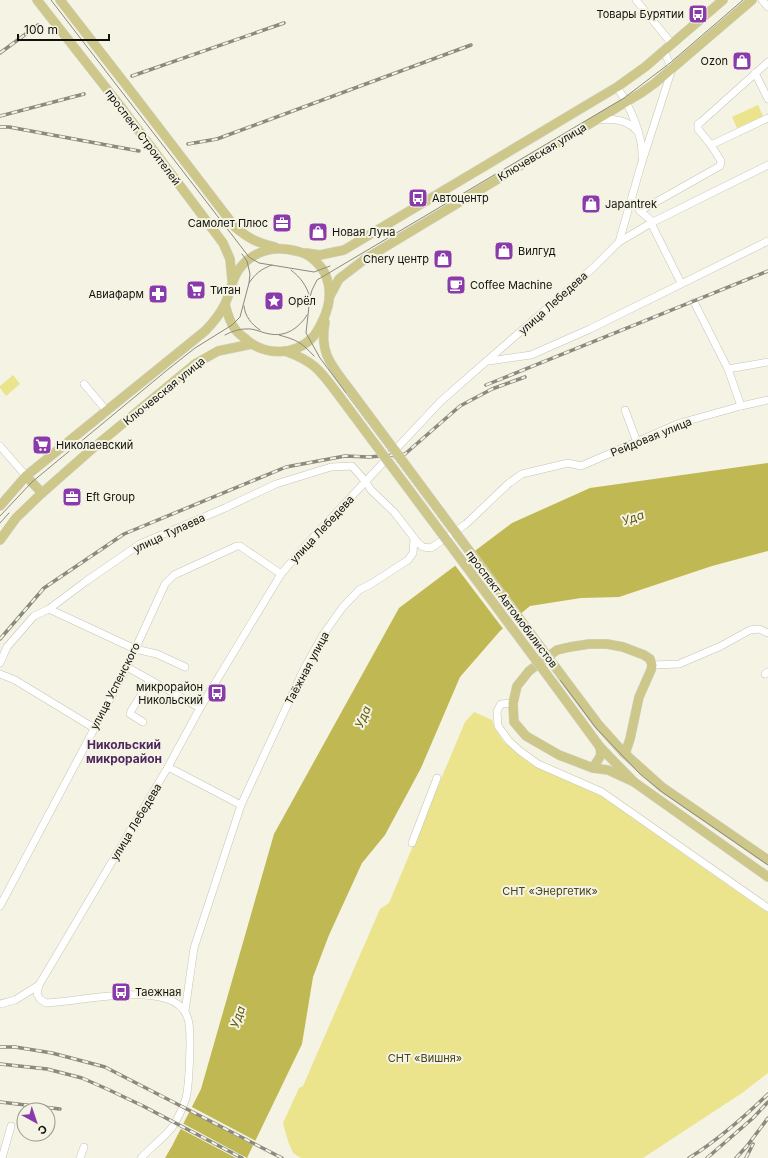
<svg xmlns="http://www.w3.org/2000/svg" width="768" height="1158" viewBox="0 0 768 1158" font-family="Inter,sans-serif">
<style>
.green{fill:#ebe48c}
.water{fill:#c0b852}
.pier{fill:#f4f3e4}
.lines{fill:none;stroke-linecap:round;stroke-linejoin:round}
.minor-casing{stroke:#c5c5b5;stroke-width:8}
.major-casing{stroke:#d4d4d3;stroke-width:10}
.minor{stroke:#fff;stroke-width:7}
.major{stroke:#cdc88a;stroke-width:9}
.tram{stroke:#8b8a7f;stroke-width:1}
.rail-casing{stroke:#8b8a7f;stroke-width:3.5}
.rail{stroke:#f4f3e4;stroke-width:2;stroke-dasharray:6;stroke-linecap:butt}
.major-bridge-casing{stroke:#d4d4d3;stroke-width:10;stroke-linecap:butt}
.major-bridge{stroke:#cdc88a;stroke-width:9}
.labels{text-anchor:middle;stroke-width:4;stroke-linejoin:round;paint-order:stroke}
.poi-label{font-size:11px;fill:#12120c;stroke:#f4f3e4;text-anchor:start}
.street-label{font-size:11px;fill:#12120c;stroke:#f4f3e4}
.park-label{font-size:11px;fill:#474419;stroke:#f4f3e4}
.water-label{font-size:12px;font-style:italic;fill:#5f590b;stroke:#f4f3e4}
.neighbourhood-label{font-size:12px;font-weight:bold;fill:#4d275e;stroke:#f4f3e4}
</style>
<rect width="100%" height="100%" fill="#f4f3e4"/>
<g class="green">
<polygon points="758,105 763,116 737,128 732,117"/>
<polygon points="13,375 20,384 6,396 0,388 0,386"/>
<polygon points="474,712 492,720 496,730 504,742 524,759 536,767 601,796 768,913 768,1073 742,1093 643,1158 301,1158 293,1153 288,1141 283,1123 299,1088 303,1086 380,909 389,903 465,722"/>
</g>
<polygon class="water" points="768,463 768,551 712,566 619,597 581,598 530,606 500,631 460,677 421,768 385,835 362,863 329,935 313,977 302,1044 247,1158 165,1158 172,1146 201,1089 274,834 399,608 512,523 590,488"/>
<g class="pier">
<polygon points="473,550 522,616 504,630 454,564"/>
<polygon points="190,1106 258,1142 255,1146 188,1111"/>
<polygon points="182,1123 247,1158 236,1158 179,1128"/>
</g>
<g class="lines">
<defs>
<g id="minor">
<polyline points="636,0 672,44"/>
<polyline points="762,0 768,7"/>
<polyline points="768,62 701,122 698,124 698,129 711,145 768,118"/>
<polyline points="755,73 768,99"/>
<path d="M617 87C629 105 643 134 642 157"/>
<path d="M597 120C612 118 627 119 637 131"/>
<polyline points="632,199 640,211 653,222"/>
<polyline points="640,211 720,166 721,161 711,145"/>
<polyline points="651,223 681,283"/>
<polyline points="619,242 641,165 672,69 664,51"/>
<polyline points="694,302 728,369 741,406"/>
<polyline points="489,361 531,355 590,329 768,241"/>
<polyline points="728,369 768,362"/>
<polyline points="84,384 106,410"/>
<polyline points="625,410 637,442"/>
<polyline points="0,446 26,476"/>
<polyline points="49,609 135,649 157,654 185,667"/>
<polyline points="0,663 7,647 34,616 49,609 85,582 140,544 225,508 276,484 331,467 352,466 366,482 371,490 394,512 418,543 423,547 431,548 466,524 509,483 522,474 568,463 581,466 680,423 741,406 768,400"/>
<polyline points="652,665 679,664 721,646 750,630 759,629 768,633"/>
<polyline points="127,667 200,708"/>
<polyline points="0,674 15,680 94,728"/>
<polyline points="765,674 768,672"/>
<polyline points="513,703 501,704 497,711 498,726 509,741 520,751 538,764 602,792 768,908"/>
<polyline points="143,722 130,714 131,711 150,680"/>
<polyline points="168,767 241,805 304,669 323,635 342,608 359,590 371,584 408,560 413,553 414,539"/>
<polyline points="412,843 437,778"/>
<polyline points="0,906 127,667 165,584 174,575 237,546 240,546 281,574"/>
<path d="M39 985 37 994 40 999 46 1003C82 1001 134 988 167 999 177 1002 185 1009 188 1019 192 1031 189 1086 186 1098 183 1107 178 1118 173 1126 167 1135 149 1149 141 1158"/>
<polyline points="0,1004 15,1000 39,985 168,767 200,708 281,574 307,544 441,401 593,268 619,242 651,223 768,165"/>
<polyline points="185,1011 194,948 241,805"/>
<polyline points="2,1158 11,1126"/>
<polyline points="80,1158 84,1147"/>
</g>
<g id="major">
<polyline points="37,0 121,107 223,243 230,259 232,280"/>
<path d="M60 0 130 90 235 227C249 239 258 243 275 247"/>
<polyline points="306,253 320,255 344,250 617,87 645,67 723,0"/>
<polyline points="330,296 339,279 365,259 641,93 655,83 752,0"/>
<path d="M325 322C319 354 332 366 350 390"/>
<path d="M285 351C316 362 321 372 340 397"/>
<polyline points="26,476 42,493"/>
<path d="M0 506 26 476 205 331C213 323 220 314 225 304 233 286 232 272 249 259 265 247 281 247 300 252 311 255 322 266 326 276 332 291 330 305 323 320 320 326 317 333 312 338 295 355 267 356 248 341 244 337 238 334 235 329 229 321 227 312 225 304"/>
<polyline points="0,540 16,518 42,493 92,449 195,364 218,351 252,344"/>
<polyline points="562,676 598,724 623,752 662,787 768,860"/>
<polyline points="553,683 600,747 634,782 768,877"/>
<polyline points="625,754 630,739 639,697 651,670 652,665 650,659 644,655 623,647 607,644 589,644 570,647 557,650 529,671 517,686 513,703 514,722 526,736 559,755 593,768 608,770 634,782"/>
<polyline points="593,768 601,755 600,747"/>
</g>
</defs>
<use href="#minor" class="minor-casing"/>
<use href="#major" class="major-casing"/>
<use href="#minor" class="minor"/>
<use href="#major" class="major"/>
<g class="tram">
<polyline points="51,0 249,257 259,263 314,272 330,266"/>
<polyline points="743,0 670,63 624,98 317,280 312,290 310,297 306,333 320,358 596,728 640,774 662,792 768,865"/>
<path d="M291 270C301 278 306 285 310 297"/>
<path d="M249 283C255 274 261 269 272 265"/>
<path d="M244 306C245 316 251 324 260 330"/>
<path d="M225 335C231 332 238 329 246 329 254 328 262 333 270 334 286 337 299 328 307 315"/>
<path d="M279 335C297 340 301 342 314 356"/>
<polyline points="0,516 32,482 166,371 195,348 232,325 240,317 249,283 250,274 247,261 242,254"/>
<polyline points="0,523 9,513"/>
</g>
<defs>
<g id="rail">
<polyline points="0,53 38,25"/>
<polyline points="132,76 284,23"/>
<polyline points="0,116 84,94"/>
<polyline points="0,127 9,127 139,151"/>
<polyline points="188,144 217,139 471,45"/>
<polyline points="486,385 768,271"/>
<polyline points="0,639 44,588 124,534 286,467 345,456 369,457 405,454 460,406 492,389 525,377"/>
<polyline points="0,1047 15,1047 52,1053 105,1067 282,1158"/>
<polyline points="0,1064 47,1069 82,1078 107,1089 143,1106 242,1158"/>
<polyline points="0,1102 60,1109"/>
<path d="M689 1158C718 1140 743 1118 768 1094"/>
<polyline points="707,1158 753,1118 768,1102"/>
<polyline points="736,1158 747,1146 768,1118"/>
<polyline points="746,1158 753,1144"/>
</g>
</defs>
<use href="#rail" class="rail-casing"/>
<use href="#rail" class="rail"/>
<defs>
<g id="major-bridge">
<polyline points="350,390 562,676"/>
<polyline points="340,397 553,683"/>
</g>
</defs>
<use href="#major-bridge" class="major-bridge-casing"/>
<use href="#major-bridge" class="major-bridge"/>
</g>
<defs>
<symbol id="bus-square" viewBox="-11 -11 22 22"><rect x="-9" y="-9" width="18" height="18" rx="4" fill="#8a3aaa" stroke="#f4f3e4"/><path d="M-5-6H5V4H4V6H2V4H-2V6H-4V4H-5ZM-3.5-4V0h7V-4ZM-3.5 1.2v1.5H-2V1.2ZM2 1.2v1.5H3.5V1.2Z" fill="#fff"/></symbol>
<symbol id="shop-square" viewBox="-11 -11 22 22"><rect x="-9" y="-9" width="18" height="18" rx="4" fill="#8a3aaa" stroke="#f4f3e4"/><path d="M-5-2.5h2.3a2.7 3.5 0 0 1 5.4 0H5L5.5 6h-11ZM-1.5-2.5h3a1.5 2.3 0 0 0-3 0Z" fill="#fff"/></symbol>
<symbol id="office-square" viewBox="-11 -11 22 22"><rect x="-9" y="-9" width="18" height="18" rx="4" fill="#8a3aaa" stroke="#f4f3e4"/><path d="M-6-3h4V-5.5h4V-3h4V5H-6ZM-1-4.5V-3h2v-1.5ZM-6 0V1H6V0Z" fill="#fff"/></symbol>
<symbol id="cafe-square" viewBox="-11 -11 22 22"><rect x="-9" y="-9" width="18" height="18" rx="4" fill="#8a3aaa" stroke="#f4f3e4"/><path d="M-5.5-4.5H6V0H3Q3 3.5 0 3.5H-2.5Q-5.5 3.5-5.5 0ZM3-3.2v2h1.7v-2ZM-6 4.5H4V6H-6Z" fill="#fff"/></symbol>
<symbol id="supermarket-square" viewBox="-11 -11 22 22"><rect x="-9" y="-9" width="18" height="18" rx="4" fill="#8a3aaa" stroke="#f4f3e4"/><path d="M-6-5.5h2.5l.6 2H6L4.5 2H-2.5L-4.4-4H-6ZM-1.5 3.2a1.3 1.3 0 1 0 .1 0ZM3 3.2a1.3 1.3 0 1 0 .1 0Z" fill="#fff"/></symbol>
<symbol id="pharmacy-square" viewBox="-11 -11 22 22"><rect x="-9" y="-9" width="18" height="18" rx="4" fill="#8a3aaa" stroke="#f4f3e4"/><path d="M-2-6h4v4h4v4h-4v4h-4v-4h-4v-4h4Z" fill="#fff"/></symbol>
<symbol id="sight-square" viewBox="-11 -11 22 22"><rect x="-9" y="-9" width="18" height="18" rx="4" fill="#8a3aaa" stroke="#f4f3e4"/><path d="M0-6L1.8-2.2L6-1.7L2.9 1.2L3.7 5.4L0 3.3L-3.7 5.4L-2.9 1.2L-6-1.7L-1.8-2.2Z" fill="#fff"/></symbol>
</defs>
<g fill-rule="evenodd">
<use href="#bus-square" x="687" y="3" width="22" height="22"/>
<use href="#shop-square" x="731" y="50" width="22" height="22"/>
<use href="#bus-square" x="407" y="187" width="22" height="22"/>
<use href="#shop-square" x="580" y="193" width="22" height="22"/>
<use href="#office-square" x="271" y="212" width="22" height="22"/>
<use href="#shop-square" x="307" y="221" width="22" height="22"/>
<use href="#shop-square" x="493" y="240" width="22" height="22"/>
<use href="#shop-square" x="432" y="248" width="22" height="22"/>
<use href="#cafe-square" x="445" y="274" width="22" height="22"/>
<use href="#supermarket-square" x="185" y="279" width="22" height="22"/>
<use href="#pharmacy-square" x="147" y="283" width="22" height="22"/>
<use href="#sight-square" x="263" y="290" width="22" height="22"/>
<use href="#supermarket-square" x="31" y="434" width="22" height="22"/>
<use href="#office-square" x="61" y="486" width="22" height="22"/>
<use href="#bus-square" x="206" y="682" width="22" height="22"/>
<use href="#bus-square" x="110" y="981" width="22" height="22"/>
</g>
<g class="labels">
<g class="poi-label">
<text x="684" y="18" text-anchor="end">Товары Бурятии</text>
<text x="728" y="65" text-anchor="end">Ozon</text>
<text x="432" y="202">Автоцентр</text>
<text x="605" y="208">Japantrek</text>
<text x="268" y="227" text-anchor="end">Самолет Плюс</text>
<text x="332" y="236">Новая Луна</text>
<text x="518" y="255">Вилгуд</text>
<text x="429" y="263" text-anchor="end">Chery центр</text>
<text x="470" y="289">Coffee Machine</text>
<text x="210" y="294">Титан</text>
<text x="144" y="298" text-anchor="end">Авиафарм</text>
<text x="288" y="305">Орёл</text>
<text x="56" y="449">Николаевский</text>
<text x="86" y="501">Eft Group</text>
<text x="203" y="691" text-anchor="end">микрорайон<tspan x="203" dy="13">Никольский</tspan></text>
<text x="135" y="996">Таежная</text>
</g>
<g class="street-label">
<text transform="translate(143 137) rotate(53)" y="4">проспект Строителей</text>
<text transform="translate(542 152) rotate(-31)" y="4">Ключевская улица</text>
<text transform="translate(553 303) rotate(-42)" y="4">улица Лебедева</text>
<text transform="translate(164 391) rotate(-39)" y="4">Ключевская улица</text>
<text transform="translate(651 437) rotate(-22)" y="4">Рейдовая улица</text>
<text transform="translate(322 529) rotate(-47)" y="4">улица Лебедева</text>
<text transform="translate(169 533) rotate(-25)" y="4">улица Тулаева</text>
<text transform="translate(512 609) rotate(53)" y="4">проспект Автомобилистов</text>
<text transform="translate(307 668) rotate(-62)" y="4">Таёжная улица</text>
<text transform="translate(115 686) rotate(-63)" y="4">улица Успенского</text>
<text transform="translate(136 822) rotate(-59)" y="4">улица Лебедева</text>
</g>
<g class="park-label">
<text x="550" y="895">СНТ «Энергетик»</text>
<text x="425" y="1062">СНТ «Вишня»</text>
</g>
<g class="water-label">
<text transform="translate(633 518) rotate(-19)" y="4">Уда</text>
<text transform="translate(363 717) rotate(-67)" y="4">Уда</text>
<text transform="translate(238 1017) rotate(-71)" y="4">Уда</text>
</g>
<g class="neighbourhood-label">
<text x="124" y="749">Никольский<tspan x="124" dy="14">микрорайон</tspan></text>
</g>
</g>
<g transform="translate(36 1122) rotate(140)"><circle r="19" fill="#f4f3e4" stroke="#9a998e"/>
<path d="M0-3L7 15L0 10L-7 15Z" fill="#8a3aaa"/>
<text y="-6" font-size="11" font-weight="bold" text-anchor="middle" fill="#12120c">С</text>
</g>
<path d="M18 34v6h91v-6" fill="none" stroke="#12120c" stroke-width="2"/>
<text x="24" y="34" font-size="12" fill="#12120c" stroke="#f4f3e4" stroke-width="3" paint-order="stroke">100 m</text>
</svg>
